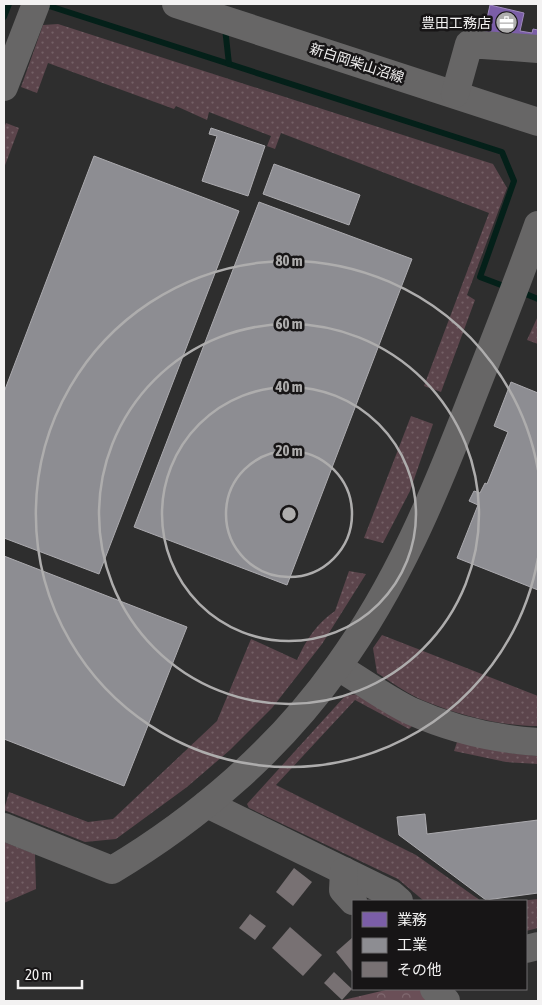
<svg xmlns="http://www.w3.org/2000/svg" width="542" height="1005" viewBox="0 0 542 1005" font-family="'Asap Condensed','Noto Sans JP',sans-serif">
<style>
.grass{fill:url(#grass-dots)}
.forest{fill:url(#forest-crowns)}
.offices{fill:#7b5ea7;stroke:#9f8abe}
.industry{fill:#8d8d92;stroke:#acabaf}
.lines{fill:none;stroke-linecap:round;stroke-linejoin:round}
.stream{stroke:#042019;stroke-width:6}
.building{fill:#787173}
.minor{stroke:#676666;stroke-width:28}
.ring{fill:none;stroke:#aeadad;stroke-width:2.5}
.labels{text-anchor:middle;stroke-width:5;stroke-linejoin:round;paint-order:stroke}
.poi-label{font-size:14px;fill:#f3f2f2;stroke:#171516;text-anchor:end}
.street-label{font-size:14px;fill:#f3f2f2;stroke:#171516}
.centre{fill:#aeadad;stroke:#171516;stroke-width:2.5}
.ring-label{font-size:15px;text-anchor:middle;font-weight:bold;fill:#aeadad;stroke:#171516;stroke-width:5;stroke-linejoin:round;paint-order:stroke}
</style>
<defs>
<pattern id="grass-dots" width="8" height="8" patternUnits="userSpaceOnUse" patternTransform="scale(1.25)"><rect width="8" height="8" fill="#5c454c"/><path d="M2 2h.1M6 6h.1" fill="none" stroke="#746066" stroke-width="1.8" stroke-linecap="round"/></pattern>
<pattern id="forest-crowns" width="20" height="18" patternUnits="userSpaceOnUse" patternTransform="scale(1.25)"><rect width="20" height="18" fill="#6a4f57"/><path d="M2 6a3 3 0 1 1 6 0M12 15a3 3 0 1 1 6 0" fill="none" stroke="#806970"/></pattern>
</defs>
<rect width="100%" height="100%" fill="#2e2e2e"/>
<g class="grass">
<polygon points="58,24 493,164 507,188 467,295 475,300 441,392 424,386 489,213 281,133 275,149 267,146 271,136 209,112 207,120 176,106 174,109 48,63 37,93 21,87 43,25"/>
<polygon points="6,123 19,128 4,168 4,128"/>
<polygon points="538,316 538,344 527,340"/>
<polygon points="411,416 433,424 410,491 383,543 364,538"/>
<path d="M349 571 366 574 322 644 272 708 230 750 187 787 116 839 85 842 4 810 9 792 88 822 113 819 217 721 251 639 297 660C306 640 317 623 335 611Z"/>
<path d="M382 635 538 696V726C501 726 462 716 427 702 409 695 393 683 377 673L373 648Z"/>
<polygon points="357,694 412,726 409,729 355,700 276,785 416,855 481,901 424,901 398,879 249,808 247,804 345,696"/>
<polygon points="457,742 510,753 538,756 538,764 506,762 454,751"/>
<polygon points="4,842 35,854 36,889 4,903"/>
<polygon points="538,899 538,928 526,931 526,901 519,901"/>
</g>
<polygon class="forest" points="390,989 421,989 430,1001 339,1001"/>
<polygon class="offices" points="490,5 524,13 520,31 532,33 533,29 538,30 538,43 484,32"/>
<g class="industry">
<polygon points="211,128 265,146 248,196 202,181 217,136 209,134"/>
<polygon points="94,156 239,211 99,574 4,538 4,392"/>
<polygon points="274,164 360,195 349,225 263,194"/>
<polygon points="259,202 412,259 287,585 134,527"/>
<polygon points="511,382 538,393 538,590 457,558 478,505 469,501 474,491 480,493 485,483 487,484 508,432 494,426"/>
<polygon points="4,556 187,627 124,786 4,739"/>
<polygon points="425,814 427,834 538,820 538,893 486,900 399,835 397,817"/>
</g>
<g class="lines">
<g class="stream">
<polyline points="43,4 502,152 514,181 480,277 509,288"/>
<polyline points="4,17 9,4"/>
<polyline points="225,28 229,64"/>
<polyline points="521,292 538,299"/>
</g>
</g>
<g class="building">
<polygon points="294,868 312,882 293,906 276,892"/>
<polygon points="250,914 266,926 255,940 239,928"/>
<polygon points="290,927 322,955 303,976 272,948"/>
<polygon points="353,937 353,973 336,952"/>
<polygon points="334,972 352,989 342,1000 324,983"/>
</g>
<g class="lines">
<g class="minor">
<polyline points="176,4 538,122"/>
<polyline points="4,87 36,4"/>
<polyline points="455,94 469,44 538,49"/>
<path d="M338 667C362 681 386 699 411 711 451 729 494 739 538 742"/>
<polyline points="207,804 391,894 399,901"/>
<path d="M4 827 112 870C199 818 279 749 338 666 397 585 435 493 471 400 494 342 517 284 538 225"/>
<polyline points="344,871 343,890 353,901"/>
<polyline points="526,949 538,946"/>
<polyline points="434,989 446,1001"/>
</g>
</g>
<g class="ring">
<circle cx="289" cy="514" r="63"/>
<circle cx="289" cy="514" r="127"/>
<circle cx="289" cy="514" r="190"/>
<path d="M538 558A253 253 0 1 1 538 470"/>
</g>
<defs>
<symbol id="office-disc" viewBox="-11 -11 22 22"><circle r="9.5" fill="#aeadad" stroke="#171516"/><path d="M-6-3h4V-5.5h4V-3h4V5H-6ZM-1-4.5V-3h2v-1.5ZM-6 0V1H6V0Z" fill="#fff"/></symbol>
</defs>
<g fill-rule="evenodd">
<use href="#office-disc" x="494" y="10" width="25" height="25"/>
</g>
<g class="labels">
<g class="poi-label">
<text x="491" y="28">豊田工務店</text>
</g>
<g class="street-label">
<text transform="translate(357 63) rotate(18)" y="5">新白岡柴山沼線</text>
</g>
</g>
<circle cx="289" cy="514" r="8" class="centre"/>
<g class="ring-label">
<text x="289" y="266">80 m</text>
<text x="289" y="329">60 m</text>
<text x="289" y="392">40 m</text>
<text x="289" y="456">20 m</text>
</g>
<rect width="542" height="1005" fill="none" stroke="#f3f2f2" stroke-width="10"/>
<rect x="352" y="900" width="175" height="90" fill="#171516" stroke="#6f6d6e"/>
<rect x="362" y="912" width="25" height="15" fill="#7b5ea7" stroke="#6f6d6e"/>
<text x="397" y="925" font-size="15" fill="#f3f2f2">業務</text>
<rect x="362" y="938" width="25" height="15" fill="#8d8d92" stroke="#6f6d6e"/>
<text x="397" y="950" font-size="15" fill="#f3f2f2">工業</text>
<rect x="362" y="962" width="25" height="15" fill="#787173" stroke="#6f6d6e"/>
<text x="397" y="975" font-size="15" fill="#f3f2f2">その他</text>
<path d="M18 980v8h64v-8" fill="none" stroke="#f3f2f2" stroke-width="2.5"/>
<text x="25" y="980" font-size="15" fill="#f3f2f2" stroke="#171516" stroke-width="4" paint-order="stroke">20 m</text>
</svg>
